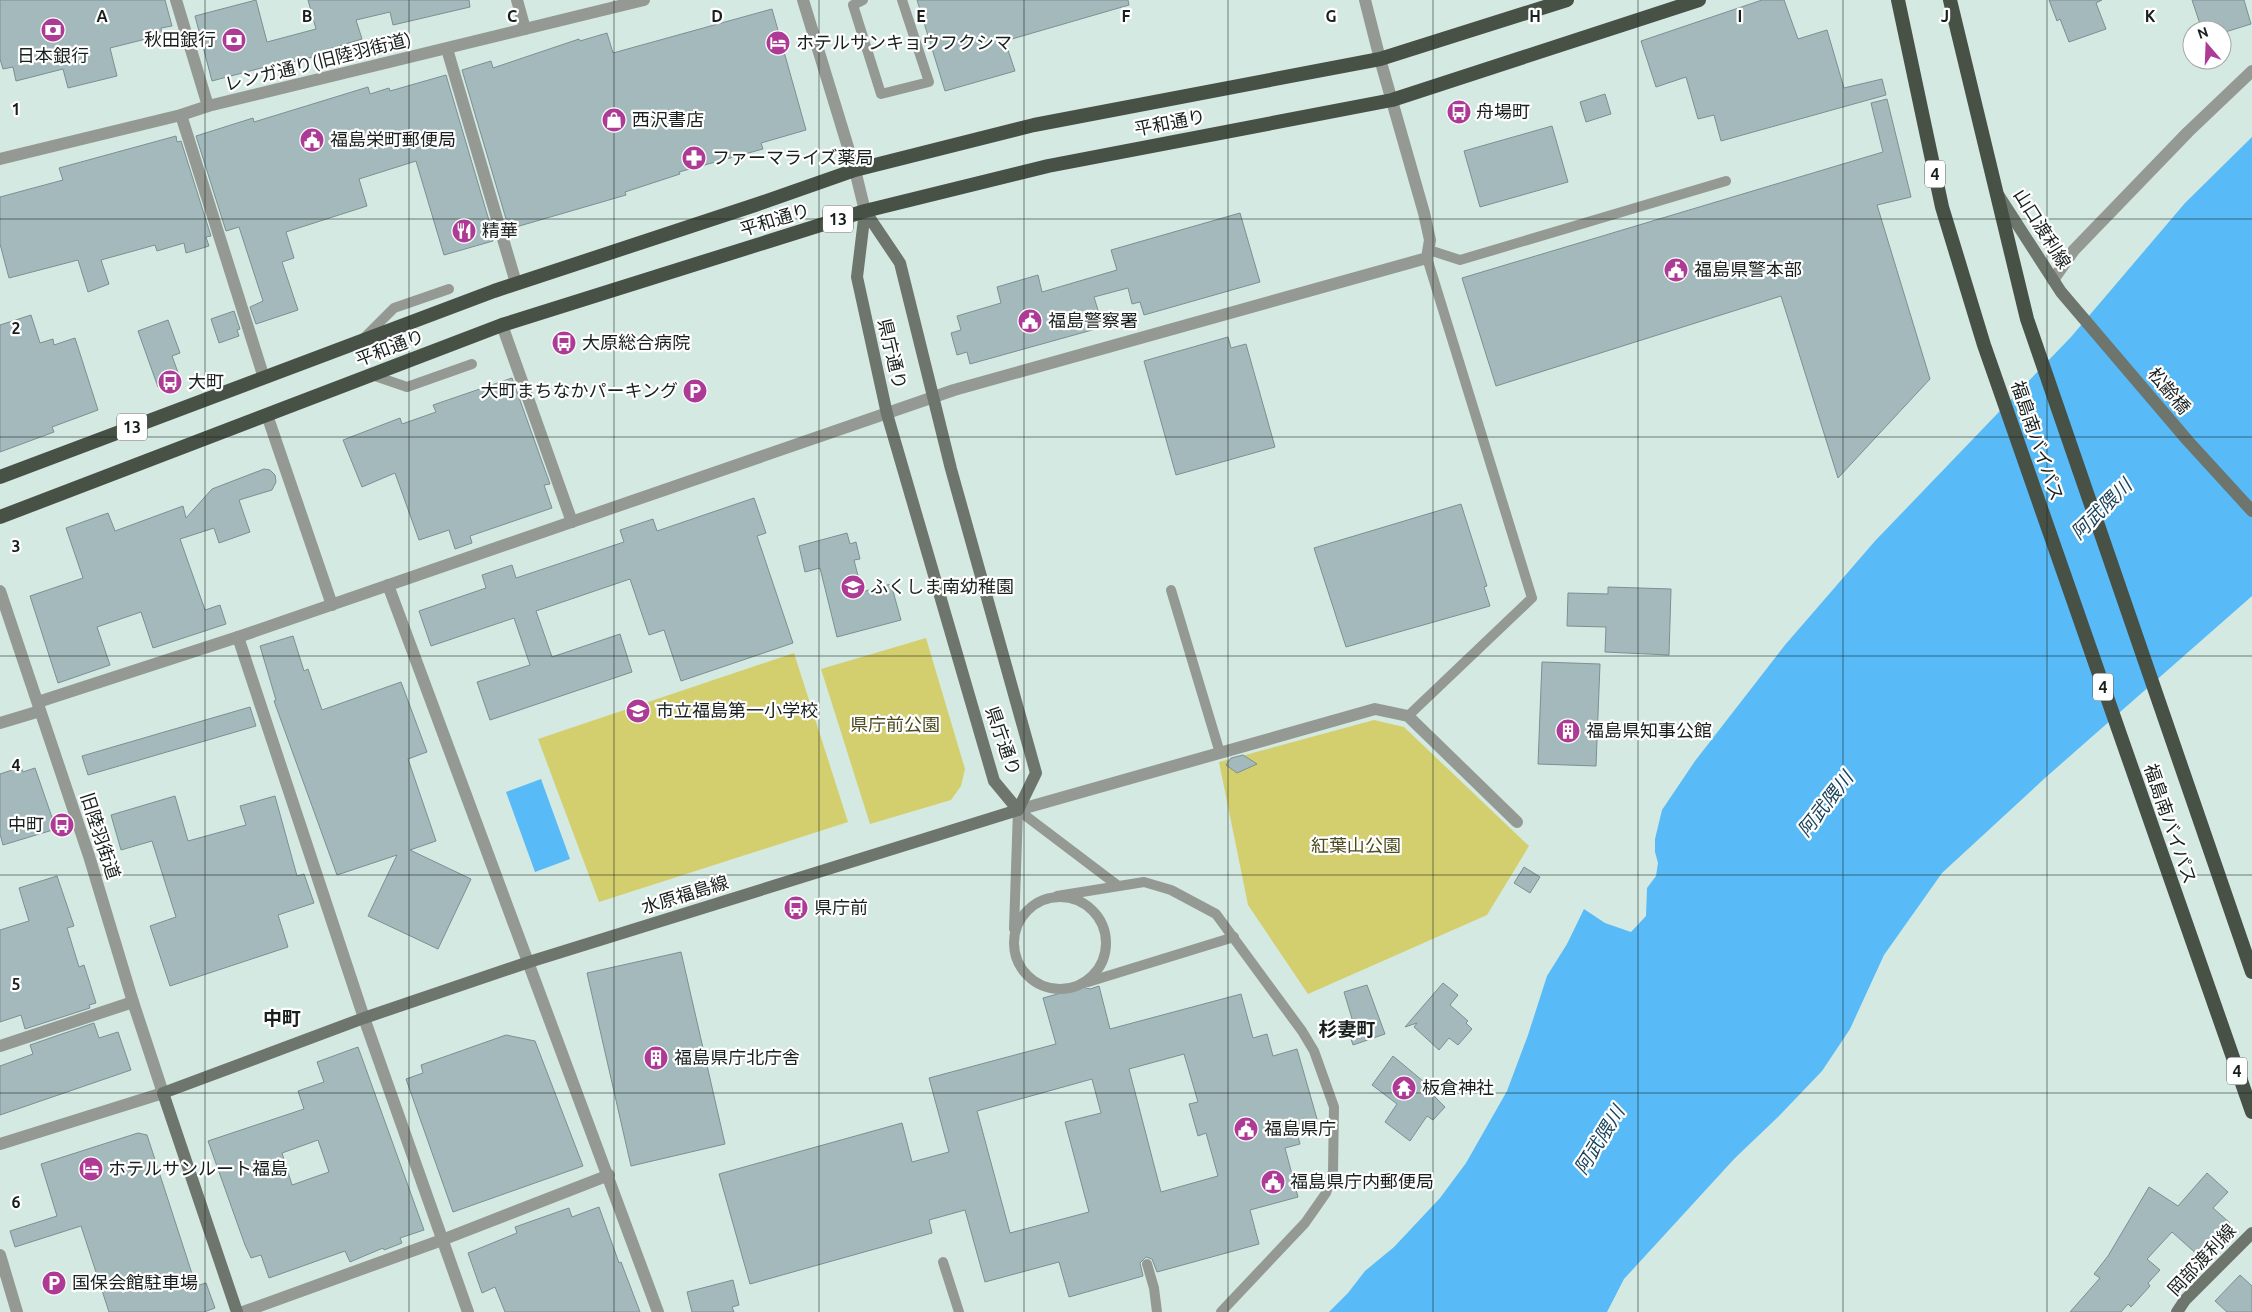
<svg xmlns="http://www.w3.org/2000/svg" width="2252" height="1312" viewBox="0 0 2252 1312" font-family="Ubuntu,'Noto Sans JP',sans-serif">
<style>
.green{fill:#d4cf6e}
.water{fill:#58baf6}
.building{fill:#a3b9bb;stroke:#7b9092;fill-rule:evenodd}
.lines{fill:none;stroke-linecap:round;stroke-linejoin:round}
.service{stroke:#949993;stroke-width:10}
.minor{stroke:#949993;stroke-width:12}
.tertiary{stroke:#949993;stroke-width:12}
.secondary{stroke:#6e756c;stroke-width:12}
.trunk{stroke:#485146;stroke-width:14}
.grid{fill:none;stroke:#18201d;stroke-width:1;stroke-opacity:0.55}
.labels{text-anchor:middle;stroke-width:4.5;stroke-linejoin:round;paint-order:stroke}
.shield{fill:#fff;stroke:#5d6361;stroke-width:1}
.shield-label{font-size:16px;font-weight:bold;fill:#18201d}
.poi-label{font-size:18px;fill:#18201d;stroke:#fff;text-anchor:start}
.street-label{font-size:18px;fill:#18201d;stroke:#fff}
.park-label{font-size:18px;fill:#4d4b20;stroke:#fff}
.water-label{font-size:19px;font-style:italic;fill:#1a435b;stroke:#fff}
.neighbourhood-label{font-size:19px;font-weight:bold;fill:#18201d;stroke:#fff}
.grid-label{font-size:16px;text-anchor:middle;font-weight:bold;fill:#18201d;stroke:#fff;stroke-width:4.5;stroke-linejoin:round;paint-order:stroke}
</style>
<rect width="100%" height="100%" fill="#d4e9e2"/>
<g class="green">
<polygon points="926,638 965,769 961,786 951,800 870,824 821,669"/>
<polygon points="794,653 848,822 599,902 538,739"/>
<polygon points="1374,720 1404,727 1529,846 1487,915 1308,994 1248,905 1219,762"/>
</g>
<g class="water">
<polygon points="2252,137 2252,596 2045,778 1942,873 1884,955 1850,1029 1822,1071 1778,1117 1735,1158 1624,1279 1607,1312 1329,1312 1348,1293 1365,1271 1394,1247 1440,1198 1466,1163 1507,1091 1528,1035 1547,976 1567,944 1584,909 1605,923 1631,932 1646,916 1647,888 1656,876 1658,863 1655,852 1655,839 1662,810 1695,761 1785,645 1875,541 2071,337 2185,203"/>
<polygon points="541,779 570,859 535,872 506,792"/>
</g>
<g class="building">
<polygon points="0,0 165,0 172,26 161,28 162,35 110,48 117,76 68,88 63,69 16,81 13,67 3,69 0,59"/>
<polygon points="256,0 267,42 316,29 308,0 469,0 470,7 393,25 390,12 356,20 362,39 312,54 313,57 281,65 280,63 212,81 195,16"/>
<polygon points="917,0 1128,0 1129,5 1005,41 1015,71 945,91"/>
<polygon points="1762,0 1784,0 1798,39 1827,30 1844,88 1882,79 1886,95 1721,141 1714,115 1698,119 1686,77 1656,87 1641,41"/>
<polygon points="2049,0 2102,0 2096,3 2106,29 2069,42 2060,19 2057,21"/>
<polygon points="2192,0 2244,0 2251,24 2222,33 2222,30 2202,30"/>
<polygon points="772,9 806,130 761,143 763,149 679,172 680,174 625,192 626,195 509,229 462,70 491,61 493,68 579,39 580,41 607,33 613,53"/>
<polygon points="446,75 493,234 491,234 493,241 444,255 416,161 359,179 367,206 286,232 294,258 282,262 298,310 256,324 250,307 263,301 239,227 226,231 196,136 253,118 254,122 368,87 370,94 389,88 390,91"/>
<polygon points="1605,94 1611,114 1586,122 1580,102"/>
<polygon points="1887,99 1911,197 1877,205 1930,379 1838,478 1781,296 1496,386 1462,278 1883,152 1871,103"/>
<polygon points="1552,126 1568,182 1480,207 1464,151"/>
<polygon points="176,136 177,142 181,141 211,236 206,237 209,246 186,253 184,243 157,251 155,245 101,260 109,284 88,292 78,260 9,278 0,244 0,197 63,180 59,168"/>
<polygon points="1240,213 1260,282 1144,315 1140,302 1132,304 1128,288 1094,297 1103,327 970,364 967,352 957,355 951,333 961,330 957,316 1001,303 997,287 1038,275 1042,292 1117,270 1111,250"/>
<polygon points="234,311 240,329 237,330 239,336 219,343 211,319"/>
<polygon points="31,315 40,343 53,339 54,345 75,338 98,410 52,427 54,432 0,452 0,325"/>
<polygon points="168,320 180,353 172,356 180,378 158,387 138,331"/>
<polygon points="1228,337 1231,348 1246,344 1275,447 1176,475 1144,361"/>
<polygon points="512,378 550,484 544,485 552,508 470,536 472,543 455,549 449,530 419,540 395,473 362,487 343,440 400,418 402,424 436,412 433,405"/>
<polygon points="264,469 270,470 275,475 276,482 272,490 239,500 250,532 219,543 214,528 180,539 205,610 220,605 226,624 153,648 141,612 97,627 110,665 58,683 30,596 83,578 66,528 108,513 115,531 183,506 186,518 212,489"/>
<polygon points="754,498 766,533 757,536 793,643 681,681 664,630 649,635 630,579 536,611 552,657 620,634 632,672 490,720 477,682 530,665 514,618 431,646 419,611 486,588 482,575 512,565 516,578 624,542 620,530 653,519 657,531"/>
<polygon points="1461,504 1487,586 1484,587 1490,606 1346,647 1314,548"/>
<polygon points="847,533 850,544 856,542 860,559 854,560 862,592 891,584 901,620 837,637 820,568 805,572 799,546"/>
<polygon points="1608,587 1671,589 1669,655 1605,652 1606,627 1567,626 1568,593 1608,594"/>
<polygon points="293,636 304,671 308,669 322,710 401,682 427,752 408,759 436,841 410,850 471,879 438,949 368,916 397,855 337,875 274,701 276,700 260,646"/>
<polygon points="1542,662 1600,664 1596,766 1538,764"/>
<polygon points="250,707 256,726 88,775 82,756"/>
<polygon points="1243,755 1257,764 1237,773 1226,765 1231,758"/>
<polygon points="21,767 23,772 35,768 56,829 3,845 0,834 0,774"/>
<polygon points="175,796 188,841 246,825 240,806 275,796 297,876 304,874 314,903 278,915 288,947 170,986 150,926 176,917 152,841 121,850 111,815"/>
<polygon points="1524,867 1540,877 1530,893 1514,883"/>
<polygon points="57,876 74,926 67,928 79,967 84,965 96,1003 89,1005 90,1008 25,1029 21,1015 0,1022 0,930 29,921 19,888"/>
<polygon points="681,952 725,1144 631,1166 587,973"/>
<polygon points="1443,983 1458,995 1450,1005 1468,1021 1466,1023 1472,1029 1458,1045 1449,1038 1439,1050 1414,1027 1417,1023 1405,1027"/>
<polygon points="1367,985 1385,1034 1353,1045 1346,1024 1353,1022 1344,992"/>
<path d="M1099 986 1110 1029 1241 994 1253 1038 1267 1034 1273 1056 1297 1049 1317 1119 1295 1125 1300 1144 1285 1148 1298 1197 1250 1210 1259 1244 1157 1272 1152 1259 1146 1257 1140 1263 1143 1276 1069 1297 1059 1262 985 1282 965 1210 929 1220 932 1233 750 1284 719 1174 902 1123 912 1162 949 1152 929 1078 1056 1044 1043 998 1083 987 1090 989ZM1184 1054 1198 1102 1189 1104 1198 1136 1206 1133 1218 1176 1161 1192 1129 1069ZM1092 1079 1101 1113 1065 1122 1089 1212 1010 1233 977 1111Z"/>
<polygon points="94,1023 99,1038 118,1032 131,1070 0,1115 0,1066 33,1054 30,1045"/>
<polygon points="506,1035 535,1041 583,1166 453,1212 406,1079 423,1073 421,1065"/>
<path d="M358 1047 424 1230 400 1238 402 1243 384 1250 383 1248 350 1262 345 1251 269 1278 261 1255 251 1258 245 1245 208 1141 304 1109 298 1091 324 1082 317 1062ZM318 1140 329 1172 292 1185 282 1153Z"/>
<polygon points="1393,1056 1436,1092 1433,1095 1445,1107 1433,1120 1427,1116 1410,1141 1385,1122 1397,1104 1372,1085"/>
<polygon points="138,1133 147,1135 196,1286 206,1283 215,1308 204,1312 109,1312 81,1226 15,1247 10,1231 57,1216 41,1164"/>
<polygon points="2207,1173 2228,1192 2213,1208 2230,1223 2200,1257 2172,1232 2147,1259 2160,1270 2148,1283 2150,1286 2131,1307 2128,1304 2121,1312 2070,1312 2100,1278 2094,1274 2108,1256 2149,1187 2178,1206"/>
<polygon points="599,1207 619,1263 621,1262 640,1312 505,1312 495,1287 482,1293 468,1253 517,1233 515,1227 569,1208 572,1217"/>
<polygon points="2240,1275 2252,1286 2252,1312 2227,1312 2215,1301"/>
<polygon points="733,1280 739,1305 732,1307 734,1312 692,1312 687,1292"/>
</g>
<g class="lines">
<g class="service">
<polyline points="863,0 853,5 881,94 929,82 902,0"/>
<polyline points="1429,250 1460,260 1726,181"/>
<polyline points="363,339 394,308 449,289"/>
<polyline points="372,375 407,387 472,364"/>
<polyline points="1171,590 1220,753"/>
<polyline points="1408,716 1532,598 1427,258"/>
<polyline points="1018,810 1117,885"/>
<polyline points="1057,896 1144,882 1171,890 1216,914 1302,1031 1314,1051 1334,1107 1333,1171 1326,1193 1305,1223 1221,1312"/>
<circle cx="1060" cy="943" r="46"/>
<polyline points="1014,929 1018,810"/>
<polyline points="1088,982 1234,937"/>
<polyline points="943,1262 959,1312"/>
<polyline points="1147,1264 1154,1288 1157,1312"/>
</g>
<g class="minor">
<polyline points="176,0 208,106"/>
<polyline points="517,0 525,29"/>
<polyline points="447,49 516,283"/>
<polyline points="181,115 264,378"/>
<polyline points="0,159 181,115 208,106 644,0"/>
<polyline points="2053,280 2074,250 2188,132 2252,71"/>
<polyline points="502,325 572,522"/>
<polyline points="267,415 332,605"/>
<polyline points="388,585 658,1312"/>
<polyline points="238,637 364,1018 468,1312"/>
<polyline points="38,702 238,637 954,390 1427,258 1430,240 1424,213 1380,59 1365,0"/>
<polyline points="0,723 40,711"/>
<polyline points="1018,810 1375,709 1408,716 1517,822"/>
<polyline points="0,1046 133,1002"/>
<polyline points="0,1144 163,1093"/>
<polyline points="0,1255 17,1312"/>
<polyline points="243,1312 442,1240 609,1175"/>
</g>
<g class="tertiary">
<polyline points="803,0 855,170 865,211"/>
<polyline points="0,591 89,856 133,1002 163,1093"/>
</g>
<g class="secondary">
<polyline points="1999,196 2061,292 2188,441 2252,511"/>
<polyline points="865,211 900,263 951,469 1036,773 1018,810"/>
<polyline points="865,211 857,277 887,414 994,781 1018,810"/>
<polyline points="237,1312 163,1093 364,1018 529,962 1018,810"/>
<polyline points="2177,1312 2185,1300 2252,1233"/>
</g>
<g class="trunk">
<polyline points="1898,0 1942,207 1984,345 2252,1112"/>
<polyline points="1950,0 2027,319 2252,972"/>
<polyline points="0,477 494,291 755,205 855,170 1034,125 1380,59 1567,0"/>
<polyline points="0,517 502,325 865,211 1048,166 1392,100 1699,0"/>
</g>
</g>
<path class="grid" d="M205 0V1312M409 0V1312M614 0V1312M819 0V1312M1024 0V1312M1228 0V1312M1433 0V1312M1638 0V1312M1843 0V1312M2047 0V1312M0 219H2252M0 437H2252M0 656H2252M0 875H2252M0 1093H2252"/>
<defs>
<symbol id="bank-disc" viewBox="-11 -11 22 22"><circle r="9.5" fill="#ad3b95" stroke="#fff"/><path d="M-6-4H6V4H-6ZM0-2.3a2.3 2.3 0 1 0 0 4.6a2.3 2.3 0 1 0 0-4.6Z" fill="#fff"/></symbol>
<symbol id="hotel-disc" viewBox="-11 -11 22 22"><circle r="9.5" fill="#ad3b95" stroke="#fff"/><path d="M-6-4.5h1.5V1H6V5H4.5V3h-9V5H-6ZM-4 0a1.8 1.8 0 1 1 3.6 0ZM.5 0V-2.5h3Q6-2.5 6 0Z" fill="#fff"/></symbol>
<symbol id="bus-disc" viewBox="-11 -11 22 22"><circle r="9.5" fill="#ad3b95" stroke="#fff"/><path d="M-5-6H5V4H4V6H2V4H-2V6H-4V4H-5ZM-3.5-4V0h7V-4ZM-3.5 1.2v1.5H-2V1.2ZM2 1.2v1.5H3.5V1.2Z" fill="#fff"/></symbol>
<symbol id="shop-disc" viewBox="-11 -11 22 22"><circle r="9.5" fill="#ad3b95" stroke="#fff"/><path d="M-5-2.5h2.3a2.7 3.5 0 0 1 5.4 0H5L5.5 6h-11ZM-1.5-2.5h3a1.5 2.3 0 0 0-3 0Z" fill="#fff"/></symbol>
<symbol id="civic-disc" viewBox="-11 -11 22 22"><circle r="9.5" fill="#ad3b95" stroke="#fff"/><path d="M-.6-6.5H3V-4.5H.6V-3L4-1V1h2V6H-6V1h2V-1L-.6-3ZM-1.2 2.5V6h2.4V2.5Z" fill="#fff"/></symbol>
<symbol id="pharmacy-disc" viewBox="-11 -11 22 22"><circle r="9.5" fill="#ad3b95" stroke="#fff"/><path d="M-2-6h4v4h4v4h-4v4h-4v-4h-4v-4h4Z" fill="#fff"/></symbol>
<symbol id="restaurant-disc" viewBox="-11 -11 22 22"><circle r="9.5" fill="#ad3b95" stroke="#fff"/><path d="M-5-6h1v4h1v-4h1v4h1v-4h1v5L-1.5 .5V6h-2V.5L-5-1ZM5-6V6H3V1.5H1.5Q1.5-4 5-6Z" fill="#fff"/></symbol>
<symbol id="parking-disc" viewBox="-11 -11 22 22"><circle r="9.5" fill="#ad3b95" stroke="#fff"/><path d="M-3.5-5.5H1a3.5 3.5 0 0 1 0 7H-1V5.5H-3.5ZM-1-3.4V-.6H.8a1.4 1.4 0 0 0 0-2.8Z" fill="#fff"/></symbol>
<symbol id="school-disc" viewBox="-11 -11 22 22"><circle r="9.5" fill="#ad3b95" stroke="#fff"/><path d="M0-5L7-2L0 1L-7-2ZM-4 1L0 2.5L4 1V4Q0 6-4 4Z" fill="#fff"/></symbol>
<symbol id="building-disc" viewBox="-11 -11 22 22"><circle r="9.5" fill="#ad3b95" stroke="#fff"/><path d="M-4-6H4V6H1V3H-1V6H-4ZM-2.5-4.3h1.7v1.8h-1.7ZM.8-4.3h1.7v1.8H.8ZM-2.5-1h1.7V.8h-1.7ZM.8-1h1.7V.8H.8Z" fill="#fff"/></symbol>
<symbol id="temple-disc" viewBox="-11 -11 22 22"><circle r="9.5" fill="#ad3b95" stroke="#fff"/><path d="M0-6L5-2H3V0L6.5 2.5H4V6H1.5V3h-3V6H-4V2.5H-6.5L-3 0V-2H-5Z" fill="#fff"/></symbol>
</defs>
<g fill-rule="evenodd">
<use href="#bank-disc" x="39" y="16" width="28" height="28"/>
<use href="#bank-disc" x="220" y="26" width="28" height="28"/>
<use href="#hotel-disc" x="764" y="29" width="28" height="28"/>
<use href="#bus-disc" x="1445" y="98" width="28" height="28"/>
<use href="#shop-disc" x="600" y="106" width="28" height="28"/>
<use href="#civic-disc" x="298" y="126" width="28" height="28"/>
<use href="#pharmacy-disc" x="680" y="144" width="28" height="28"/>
<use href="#restaurant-disc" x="450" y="217" width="28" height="28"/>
<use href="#civic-disc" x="1662" y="256" width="28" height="28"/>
<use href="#civic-disc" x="1016" y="307" width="28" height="28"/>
<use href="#bus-disc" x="550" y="329" width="28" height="28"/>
<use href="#bus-disc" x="156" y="368" width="28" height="28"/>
<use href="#parking-disc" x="681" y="377" width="28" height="28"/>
<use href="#school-disc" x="839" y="573" width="28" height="28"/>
<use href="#school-disc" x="624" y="697" width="28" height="28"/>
<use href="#building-disc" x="1554" y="717" width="28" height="28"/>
<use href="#bus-disc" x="48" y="811" width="28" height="28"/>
<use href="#bus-disc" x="782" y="894" width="28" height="28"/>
<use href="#building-disc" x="642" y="1044" width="28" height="28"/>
<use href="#temple-disc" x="1390" y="1074" width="28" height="28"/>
<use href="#civic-disc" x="1232" y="1115" width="28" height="28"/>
<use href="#hotel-disc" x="77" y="1155" width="28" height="28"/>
<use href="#civic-disc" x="1259" y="1168" width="28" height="28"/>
<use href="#parking-disc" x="40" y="1269" width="28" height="28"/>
</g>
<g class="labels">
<g class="shield">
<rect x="1925" y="160.5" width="20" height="27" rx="4"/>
<rect x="823" y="205.5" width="30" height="27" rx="4"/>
<rect x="117" y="413.5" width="30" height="27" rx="4"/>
<rect x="2093" y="673.5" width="20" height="27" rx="4"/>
<rect x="2227" y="1057.5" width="20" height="27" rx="4"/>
</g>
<g class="shield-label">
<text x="1935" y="180">4</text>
<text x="838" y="225">13</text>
<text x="132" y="433">13</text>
<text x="2103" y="693">4</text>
<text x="2237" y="1077">4</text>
</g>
<g class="poi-label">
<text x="216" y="46" text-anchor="end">秋田銀行</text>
<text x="796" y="49">ホテルサンキョウフクシマ</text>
<text x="53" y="62" text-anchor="middle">日本銀行</text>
<text x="1476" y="118">舟場町</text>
<text x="632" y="126">西沢書店</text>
<text x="330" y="146">福島栄町郵便局</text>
<text x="712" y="164">ファーマライズ薬局</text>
<text x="482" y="237">精華</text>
<text x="1694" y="276">福島県警本部</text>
<text x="1048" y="327">福島警察署</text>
<text x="582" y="349">大原総合病院</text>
<text x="188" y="388">大町</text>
<text x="678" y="397" text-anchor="end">大町まちなかパーキング</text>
<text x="870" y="593">ふくしま南幼稚園</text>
<text x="656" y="717">市立福島第一小学校</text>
<text x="1586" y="737">福島県知事公館</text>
<text x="44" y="831" text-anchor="end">中町</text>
<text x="814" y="914">県庁前</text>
<text x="674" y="1064">福島県庁北庁舎</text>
<text x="1422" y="1094">板倉神社</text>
<text x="1264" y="1135">福島県庁</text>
<text x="108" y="1175">ホテルサンルート福島</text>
<text x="1290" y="1188">福島県庁内郵便局</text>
<text x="72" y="1289">国保会館駐車場</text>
</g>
<g class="street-label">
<text transform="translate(318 62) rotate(-14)" y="6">レンガ通り(旧陸羽街道)</text>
<text transform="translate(1170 123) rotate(-11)" y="6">平和通り</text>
<text transform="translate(775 220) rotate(-17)" y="6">平和通り</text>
<text transform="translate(2042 229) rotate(58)" y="6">山口渡利線</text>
<text transform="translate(390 348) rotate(-21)" y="6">平和通り</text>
<text transform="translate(892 354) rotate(77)" y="6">県庁通り</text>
<text transform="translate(2169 391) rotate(50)" y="6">松齢橋</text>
<text transform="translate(2037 441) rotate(71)" y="6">福島南バイパス</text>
<text transform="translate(1003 741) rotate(71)" y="6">県庁通り</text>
<text transform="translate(2170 824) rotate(71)" y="6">福島南バイパス</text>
<text transform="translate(100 836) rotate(72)" y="6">旧陸羽街道</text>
<text transform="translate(685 895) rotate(-17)" y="6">水原福島線</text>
<text transform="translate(2202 1260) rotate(-47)" y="6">岡部渡利線</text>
</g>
<g class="park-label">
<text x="895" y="731">県庁前公園</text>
<text x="1356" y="852">紅葉山公園</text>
</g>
<g class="water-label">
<text transform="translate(2101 509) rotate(-45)" y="7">阿武隈川</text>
<text transform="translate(1825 804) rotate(-52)" y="7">阿武隈川</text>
<text transform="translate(1599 1140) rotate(-58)" y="7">阿武隈川</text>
</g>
<g class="neighbourhood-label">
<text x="282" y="1025">中町</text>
<text x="1347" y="1036">杉妻町</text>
</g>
</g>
<g class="grid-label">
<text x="102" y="22">A</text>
<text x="307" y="22">B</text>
<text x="512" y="22">C</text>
<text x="717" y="22">D</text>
<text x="921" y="22">E</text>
<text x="1126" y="22">F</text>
<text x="1331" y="22">G</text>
<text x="1535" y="22">H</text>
<text x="1740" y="22">I</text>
<text x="1945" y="22">J</text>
<text x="2150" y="22">K</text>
<text x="16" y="115">1</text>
<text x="16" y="334">2</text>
<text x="16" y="552">3</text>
<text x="16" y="771">4</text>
<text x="16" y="990">5</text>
<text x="16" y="1208">6</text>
</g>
<g transform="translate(2207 45) rotate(341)"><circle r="24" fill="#ffffff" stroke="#a3a6a5"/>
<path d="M0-4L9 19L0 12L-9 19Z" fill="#ad3b95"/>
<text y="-8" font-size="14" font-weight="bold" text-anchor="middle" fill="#18201d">N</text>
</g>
</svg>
